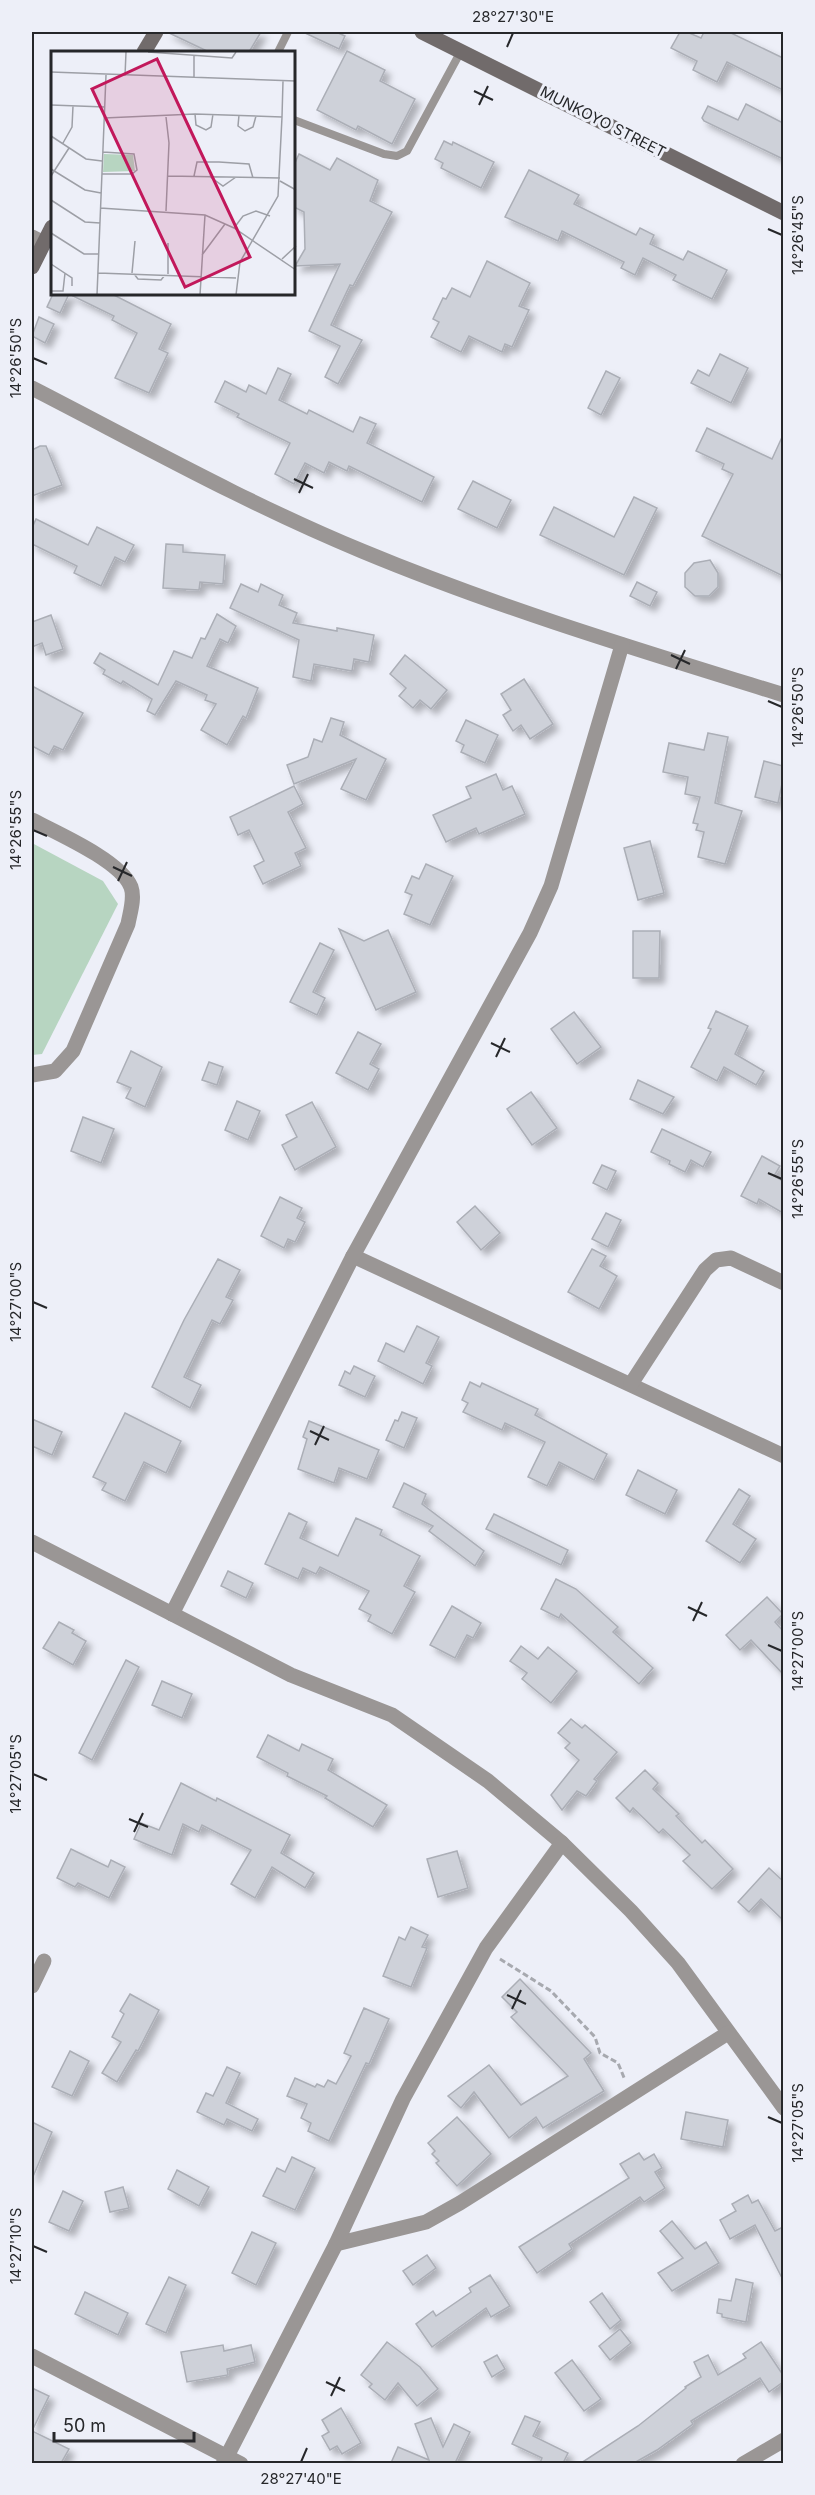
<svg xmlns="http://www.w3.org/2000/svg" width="815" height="2495" viewBox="0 0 815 2495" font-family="Inter,sans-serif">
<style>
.green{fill:#b7d5c1}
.building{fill:#ced1d9;stroke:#abaeb6;stroke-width:1.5;filter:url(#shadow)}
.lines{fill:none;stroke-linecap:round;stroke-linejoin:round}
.path{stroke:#a7a9af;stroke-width:3;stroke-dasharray:6 3;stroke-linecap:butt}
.lane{stroke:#9a9695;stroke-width:8}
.street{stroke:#9a9695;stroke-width:15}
.secondary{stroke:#716b6b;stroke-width:15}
.ticks{fill:none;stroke:#26272a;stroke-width:2}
.labels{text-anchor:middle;stroke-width:6;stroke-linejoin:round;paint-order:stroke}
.street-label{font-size:15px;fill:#26272a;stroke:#edeff8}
.inset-road{fill:none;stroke:#9d9fa6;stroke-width:1.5}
.view{fill:#c2185b;fill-opacity:0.15;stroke:#c2185b;stroke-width:3}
.inset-edge{fill:none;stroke:#26272a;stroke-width:3}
.neatline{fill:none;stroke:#26272a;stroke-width:2}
.ticks-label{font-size:15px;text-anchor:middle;fill:#26272a}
</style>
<defs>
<filter id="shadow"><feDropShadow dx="5.5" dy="5.5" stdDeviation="3" flood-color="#0004"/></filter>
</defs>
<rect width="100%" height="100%" fill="#edeff8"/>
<polygon class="green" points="32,843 103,881 118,904 42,1054 32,1055"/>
<g class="building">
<polygon points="167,32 261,32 249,52 209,52"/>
<polygon points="303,32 336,32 345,36 339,49"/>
<polygon points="680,32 687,32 701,38 704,32 729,32 783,58 783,90 727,62 717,82 693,70 697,61 671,48"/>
<polygon points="347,51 385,70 380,81 415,99 392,144 358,126 356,130 317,110"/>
<polygon points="746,104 783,123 783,159 704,121 702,118 708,106 738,120"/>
<polygon points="444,141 452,145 453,142 494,162 481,188 441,168 443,163 435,159"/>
<polygon points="299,154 330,170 337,158 378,180 370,201 392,212 353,286 350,285 331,325 362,340 338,384 325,377 340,346 309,331 340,264 295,266 305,249 304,212 294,207 294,165"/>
<polygon points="529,170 579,195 574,204 636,235 640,228 654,235 650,244 683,260 688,251 727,270 712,299 673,280 676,275 643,258 635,275 621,268 624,262 562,231 558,241 505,217"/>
<polygon points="487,261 530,283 519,306 529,310 512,347 505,344 502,352 469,336 461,352 431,337 439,322 433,319 443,298 446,299 452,288 470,297"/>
<polygon points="53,294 112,294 171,324 159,349 168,353 149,393 115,378 137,333 112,320 114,316 69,294 60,313 47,307"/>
<polygon points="39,317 54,324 45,343 32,336"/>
<polygon points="720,354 748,368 731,403 691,383 698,370 709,376"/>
<polygon points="278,368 291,374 279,400 307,414 309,410 353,432 360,417 376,424 367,443 434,477 422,502 349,466 347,471 329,462 324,473 305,463 294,484 275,474 290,443 237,417 239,414 215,402 225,381 246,392 249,385 266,394"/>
<polygon points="606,371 620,378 601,415 588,408"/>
<polygon points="707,428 772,459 783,435 783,576 702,536 733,474 722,469 724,464 696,451"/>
<polygon points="40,446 46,446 62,485 32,496 32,450"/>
<polygon points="473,481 511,500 497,528 458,509"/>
<polygon points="634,497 657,508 624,575 540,535 554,507 614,537"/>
<polygon points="36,519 88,545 97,527 134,545 125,562 115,557 101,586 74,573 77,566 32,544 32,528"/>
<polygon points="166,544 183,545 183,552 225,555 223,584 200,582 199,590 163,588"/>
<polygon points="710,560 718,573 718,587 709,596 695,596 685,587 685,573 694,563"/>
<polygon points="637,582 657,592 650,606 630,596"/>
<polygon points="241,584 258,592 261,584 283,595 279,605 297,613 293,623 337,631 337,628 374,635 369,662 354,659 352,671 314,664 311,681 293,677 299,640 230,608"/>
<polygon points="217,614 236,626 228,643 220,639 207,666 258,688 246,718 243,716 227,745 201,730 216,704 205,700 207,695 176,681 155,715 147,711 152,699 123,681 121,684 103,674 105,670 94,663 100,653 158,685 174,651 192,658 201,638 205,639"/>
<polygon points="51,615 63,649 46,655 42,643 32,647 32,622"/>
<polygon points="405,655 447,690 431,709 420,700 413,708 399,696 406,688 390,674"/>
<polygon points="524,679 553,724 530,739 521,725 513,731 503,715 511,710 501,694"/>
<polygon points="32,686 83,713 63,750 54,746 49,755 32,746"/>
<polygon points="331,718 344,722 340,735 386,759 366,800 341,789 356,759 294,784 287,765 308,757 314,739 322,742"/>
<polygon points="466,720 498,735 485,763 461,752 464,745 456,741"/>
<polygon points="708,733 728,737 715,803 742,811 725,864 698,857 704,832 696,830 698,824 693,823 700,797 685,794 688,777 663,772 669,743 704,750"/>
<polygon points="764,761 783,766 783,779 778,803 755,797"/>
<polygon points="496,774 503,790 512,786 525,814 479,834 476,828 446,842 433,815 471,798 466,787"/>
<polygon points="294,786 303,804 288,812 306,848 295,853 301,866 263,884 254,866 264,861 249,830 238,835 230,817"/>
<polygon points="650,841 664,893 638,900 624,848"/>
<polygon points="426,864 453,876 430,925 404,914 412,895 405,892 412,876 419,879"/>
<polygon points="339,929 364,941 388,930 416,992 376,1010"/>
<polygon points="633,931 660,931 659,978 633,978"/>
<polygon points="320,943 334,950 313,992 325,998 317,1015 290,1002"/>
<polygon points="716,1011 748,1026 735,1054 764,1071 756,1085 724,1067 717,1081 691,1067 711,1029 708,1028"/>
<polygon points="574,1012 601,1047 577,1064 551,1029"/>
<polygon points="358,1032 381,1044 370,1064 379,1069 368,1090 336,1073"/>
<polygon points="131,1051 162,1067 145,1107 126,1098 131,1088 117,1082"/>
<polygon points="209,1062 223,1067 217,1085 202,1080"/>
<polygon points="638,1080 674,1097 663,1114 630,1099"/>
<polygon points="531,1092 557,1128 532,1145 507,1109"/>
<polygon points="237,1101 260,1111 248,1140 225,1130"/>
<polygon points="312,1102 336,1147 295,1170 282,1145 297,1137 286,1115"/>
<polygon points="83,1117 114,1129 101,1163 71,1151"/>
<polygon points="662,1129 711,1152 703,1167 691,1160 685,1172 669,1164 670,1161 651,1152"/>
<polygon points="762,1156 780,1166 774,1176 783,1181 783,1213 759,1199 757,1204 741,1196"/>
<polygon points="602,1165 616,1171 607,1190 593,1183"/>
<polygon points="280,1197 302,1208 297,1218 305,1222 295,1242 288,1239 284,1248 261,1236"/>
<polygon points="475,1206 500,1233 481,1250 457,1222"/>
<polygon points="606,1213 621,1220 608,1247 592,1239"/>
<polygon points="592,1249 606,1256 600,1266 617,1276 599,1309 568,1292"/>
<polygon points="218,1259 240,1270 226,1297 233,1300 220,1324 212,1320 184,1377 201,1385 190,1408 152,1387 184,1320"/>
<polygon points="417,1326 439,1337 426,1363 432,1366 423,1384 378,1361 386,1343 404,1352"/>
<polygon points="354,1366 375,1376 365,1397 339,1385 345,1371 350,1374"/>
<polygon points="470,1382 480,1387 482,1383 538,1409 535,1415 607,1454 594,1480 559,1462 547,1486 528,1477 545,1442 505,1423 502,1430 463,1412 468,1403 462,1400"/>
<polygon points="402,1412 417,1418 404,1448 386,1440 395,1420 398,1421"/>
<polygon points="125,1413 181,1441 166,1473 144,1462 125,1501 102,1490 106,1483 93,1477"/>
<polygon points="32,1419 62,1432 52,1455 32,1446"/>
<polygon points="309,1421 379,1450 367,1479 339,1468 334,1483 298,1469 307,1439 303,1437"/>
<polygon points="638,1470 677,1490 665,1514 626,1495"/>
<polygon points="404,1483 426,1494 422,1504 484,1551 475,1566 429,1531 433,1526 393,1507"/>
<polygon points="739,1489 750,1496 733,1524 756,1539 740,1563 706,1541"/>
<polygon points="289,1513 307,1522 300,1538 338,1556 356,1518 382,1530 380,1535 420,1556 404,1586 415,1592 392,1634 368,1621 371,1615 359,1609 369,1591 320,1567 316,1574 303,1568 298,1579 265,1564"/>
<polygon points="494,1514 568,1550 561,1565 486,1529"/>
<polygon points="228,1571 253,1583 246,1598 221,1586"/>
<polygon points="556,1579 576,1589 618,1627 613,1632 653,1668 639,1684 561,1614 559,1618 541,1609"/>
<polygon points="767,1597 783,1614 775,1622 783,1631 783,1674 751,1640 740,1650 726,1635"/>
<polygon points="452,1606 481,1623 473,1638 467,1635 455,1658 430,1645"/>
<polygon points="59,1622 74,1630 72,1633 86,1641 73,1665 43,1648"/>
<polygon points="521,1646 538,1659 548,1647 577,1671 551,1703 522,1679 527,1673 510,1661"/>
<polygon points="126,1660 139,1667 92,1760 79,1753"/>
<polygon points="162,1681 192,1694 182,1718 152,1705"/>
<polygon points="571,1719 582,1728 585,1725 617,1752 594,1779 597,1781 586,1796 577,1791 562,1810 551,1795 579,1760 565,1748 570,1743 558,1733"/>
<polygon points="268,1735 299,1751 302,1744 333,1759 328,1770 387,1805 373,1827 325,1798 327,1796 287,1776 288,1773 257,1757"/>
<polygon points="645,1770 658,1783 653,1789 679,1814 676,1816 702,1843 705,1840 733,1869 712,1889 683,1861 690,1855 663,1829 659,1833 633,1808 630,1812 616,1798"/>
<polygon points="181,1783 216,1801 217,1798 290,1835 281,1853 314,1873 305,1888 272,1867 255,1898 231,1884 251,1850 202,1825 199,1832 183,1824 172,1855 134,1839 141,1823 159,1830"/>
<polygon points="71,1849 108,1867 111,1860 125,1867 109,1898 78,1883 75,1887 57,1878"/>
<polygon points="457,1851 468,1888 438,1897 427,1859"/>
<polygon points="769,1868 783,1881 783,1920 761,1899 749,1912 738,1902"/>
<polygon points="411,1927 428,1935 422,1947 427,1948 411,1987 383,1976 399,1937 405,1940"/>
<polygon points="520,1979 591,2053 584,2059 604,2091 543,2128 536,2117 509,2138 474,2092 461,2108 448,2096 489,2065 521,2105 568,2076 511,2017 517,2012 502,1997"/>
<polygon points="130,1994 159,2010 138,2051 136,2050 117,2082 102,2073 121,2042 112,2037 124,2014 120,2011"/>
<polygon points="364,2008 389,2019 369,2064 366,2063 329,2141 308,2131 311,2123 301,2118 307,2104 287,2096 295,2078 315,2087 317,2084 324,2087 328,2080 336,2084 351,2056 344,2053"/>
<polygon points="70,2051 89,2061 72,2096 52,2087"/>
<polygon points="227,2067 240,2073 226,2103 258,2119 252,2131 227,2119 224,2125 197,2112 206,2093 213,2096"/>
<polygon points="686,2112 728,2120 723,2147 681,2139"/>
<polygon points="457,2117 491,2154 457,2186 436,2163 439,2161 432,2154 435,2151 428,2143"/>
<polygon points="32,2122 52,2132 32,2179"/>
<polygon points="639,2153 644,2160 654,2154 662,2168 655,2172 665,2188 644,2202 640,2197 569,2244 572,2249 537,2273 519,2247 629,2178 620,2164"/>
<polygon points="292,2157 315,2168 295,2210 263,2196 277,2168 285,2172"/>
<polygon points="177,2170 209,2187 199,2206 168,2189"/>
<polygon points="123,2187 129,2208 110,2212 105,2192"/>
<polygon points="63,2191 83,2201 69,2231 49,2222"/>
<polygon points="748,2195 752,2203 758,2200 775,2231 783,2227 783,2280 755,2225 730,2239 720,2220 736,2211 732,2204"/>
<polygon points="672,2221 695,2249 706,2242 719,2263 672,2291 658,2273 683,2258 660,2231"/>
<polygon points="252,2232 276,2243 256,2285 232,2273"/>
<polygon points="427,2255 436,2268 413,2285 403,2271"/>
<polygon points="490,2275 510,2306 491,2317 486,2308 432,2347 416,2324 433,2311 436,2316 471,2292 469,2288"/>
<polygon points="169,2277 186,2285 166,2333 146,2324"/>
<polygon points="736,2279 753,2283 746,2322 722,2317 722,2314 717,2313 719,2299 731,2301"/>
<polygon points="85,2292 128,2313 118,2335 75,2314"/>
<polygon points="602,2293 621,2320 610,2329 590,2302"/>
<polygon points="620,2329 631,2343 610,2360 599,2346"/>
<polygon points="387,2342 420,2367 438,2389 417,2406 398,2383 385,2400 369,2387 372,2384 361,2375"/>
<polygon points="761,2342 783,2375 783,2382 769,2392 760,2378 691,2421 693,2424 657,2450 634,2463 581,2463 638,2426 686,2388 685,2387 701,2377 694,2362 708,2355 718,2375 746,2358 743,2354"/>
<polygon points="223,2345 224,2351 251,2345 255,2362 227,2369 228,2375 187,2382 181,2352"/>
<polygon points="497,2355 505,2369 492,2377 484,2362"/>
<polygon points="572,2360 601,2399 584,2411 555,2373"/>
<polygon points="32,2388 49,2396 32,2431 69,2449 61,2463 32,2463"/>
<polygon points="341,2408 361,2443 342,2454 337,2446 330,2450 322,2436 329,2432 322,2420"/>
<polygon points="525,2416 540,2422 533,2436 568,2453 563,2463 540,2463 542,2458 512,2444"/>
<polygon points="431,2418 443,2447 454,2424 470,2432 455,2463 391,2463 398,2447 429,2460 415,2424"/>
</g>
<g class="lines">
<polyline class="path" points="500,1959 551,1991 595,2037 600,2053 618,2063 625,2080"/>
<g class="lane">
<polyline points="278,52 288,32"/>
<polyline points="294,120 384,154 397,156 407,151 461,51"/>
</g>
<g class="street">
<polyline points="32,237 44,243"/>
<path d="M32 388C141 444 248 504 362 551 499 608 642 651 784 695"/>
<path d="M32 820C57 833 121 861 131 887 135 898 130 913 128 924L73 1051 55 1071 32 1075"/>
<polyline points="353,1256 784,1456"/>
<polyline points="631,1384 705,1270 716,1260 731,1258 784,1283"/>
<polyline points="32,1542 291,1675 392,1715 488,1781 562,1843 631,1911 678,1963 784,2108"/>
<polyline points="172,1614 353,1256 530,933 551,886 622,645"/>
<polyline points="32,1986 44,1961"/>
<polyline points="336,2244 426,2222 460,2203 728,2033"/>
<polyline points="32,2356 241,2464"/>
<polyline points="223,2464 336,2244 403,2099 486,1948 562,1843"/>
<polyline points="743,2464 784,2440"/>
</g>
<g class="secondary">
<polyline points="422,32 784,213"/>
<polyline points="144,52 156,32"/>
<polyline points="32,267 52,227"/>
</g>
</g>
<path class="ticks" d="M507 47 513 33M474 91 493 100M479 105 488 86M768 229 782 235M33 358 47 364M294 479 313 488M299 493 308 474M671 655 690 664M676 669 685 650M768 701 782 707M33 830 47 836M113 867 132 876M118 881 127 862M491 1043 510 1052M496 1057 505 1038M768 1173 782 1179M33 1302 47 1308M310 1431 329 1440M315 1445 324 1426M688 1607 707 1616M693 1621 702 1602M768 1645 782 1651M33 1774 47 1780M129 1819 148 1827M134 1832 143 1813M507 1995 526 2004M512 2009 521 1990M768 2117 782 2123M33 2246 47 2252M326 2382 345 2391M331 2396 340 2377M301 2462 307 2448"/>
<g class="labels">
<g class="street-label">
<text transform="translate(603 122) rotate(27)" y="5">MUNKOYO STREET</text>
</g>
</g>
<g transform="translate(51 51)">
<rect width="244" height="244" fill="#edeff8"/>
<path d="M53 103 82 104 84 120 52 121Z" fill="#b7d5c1"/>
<path class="inset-road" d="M97 1 181 7 185 1M0 21 245 30M74 25 75 1M143 27V5M0 54 54 56M144 63 145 74 155 79 160 76 162 63M188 64 187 75 194 80 202 76 205 65M115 66 118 92 115 160M53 67 144 63 231 66 232 30M0 85 35 108 51 110M12 92 21 76 22 55M0 118 34 139 50 142M51 123H81L86 119 83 103 52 101M0 125 18 97M116 125 229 127M143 125 146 111H168L198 113 202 127M158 125 172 135 185 126M229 130 245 139M0 149 34 171 49 172M49 157 154 164 183 177 245 219M183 177 192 165 205 160 219 165M0 182 33 203H48M151 204 174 173M231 208 245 195M0 213 21 227V235M47 222 185 227M81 222 84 190M83 223 87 228 110 229 114 224M117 223V192M0 240H12L14 222M46 244 55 24M149 244 154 164M185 244 189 211 227 145 231 66"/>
<path class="view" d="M106 8 199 206 134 236 41 38Z"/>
<rect width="244" height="244" class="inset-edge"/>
</g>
<rect width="815" height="2495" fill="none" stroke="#edeff8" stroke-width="66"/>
<path d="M54 2432v9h140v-9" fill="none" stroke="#26272a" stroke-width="3"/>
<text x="63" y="2432" font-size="18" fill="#26272a" stroke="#edeff8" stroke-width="4.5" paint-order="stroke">50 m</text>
<rect x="33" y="33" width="749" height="2429" class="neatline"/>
<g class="ticks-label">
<text x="513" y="22">28°27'30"E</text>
<text transform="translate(798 235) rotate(-90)" y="5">14°26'45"S</text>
<text transform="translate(16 358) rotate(-90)" y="5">14°26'50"S</text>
<text transform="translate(798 707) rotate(-90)" y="5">14°26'50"S</text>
<text transform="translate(16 830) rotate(-90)" y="5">14°26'55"S</text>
<text transform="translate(798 1179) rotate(-90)" y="5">14°26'55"S</text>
<text transform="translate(16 1302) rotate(-90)" y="5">14°27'00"S</text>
<text transform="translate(798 1651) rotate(-90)" y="5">14°27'00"S</text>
<text transform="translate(16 1774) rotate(-90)" y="5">14°27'05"S</text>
<text transform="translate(798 2123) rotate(-90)" y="5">14°27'05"S</text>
<text transform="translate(16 2246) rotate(-90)" y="5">14°27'10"S</text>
<text x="301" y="2484">28°27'40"E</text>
</g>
</svg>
